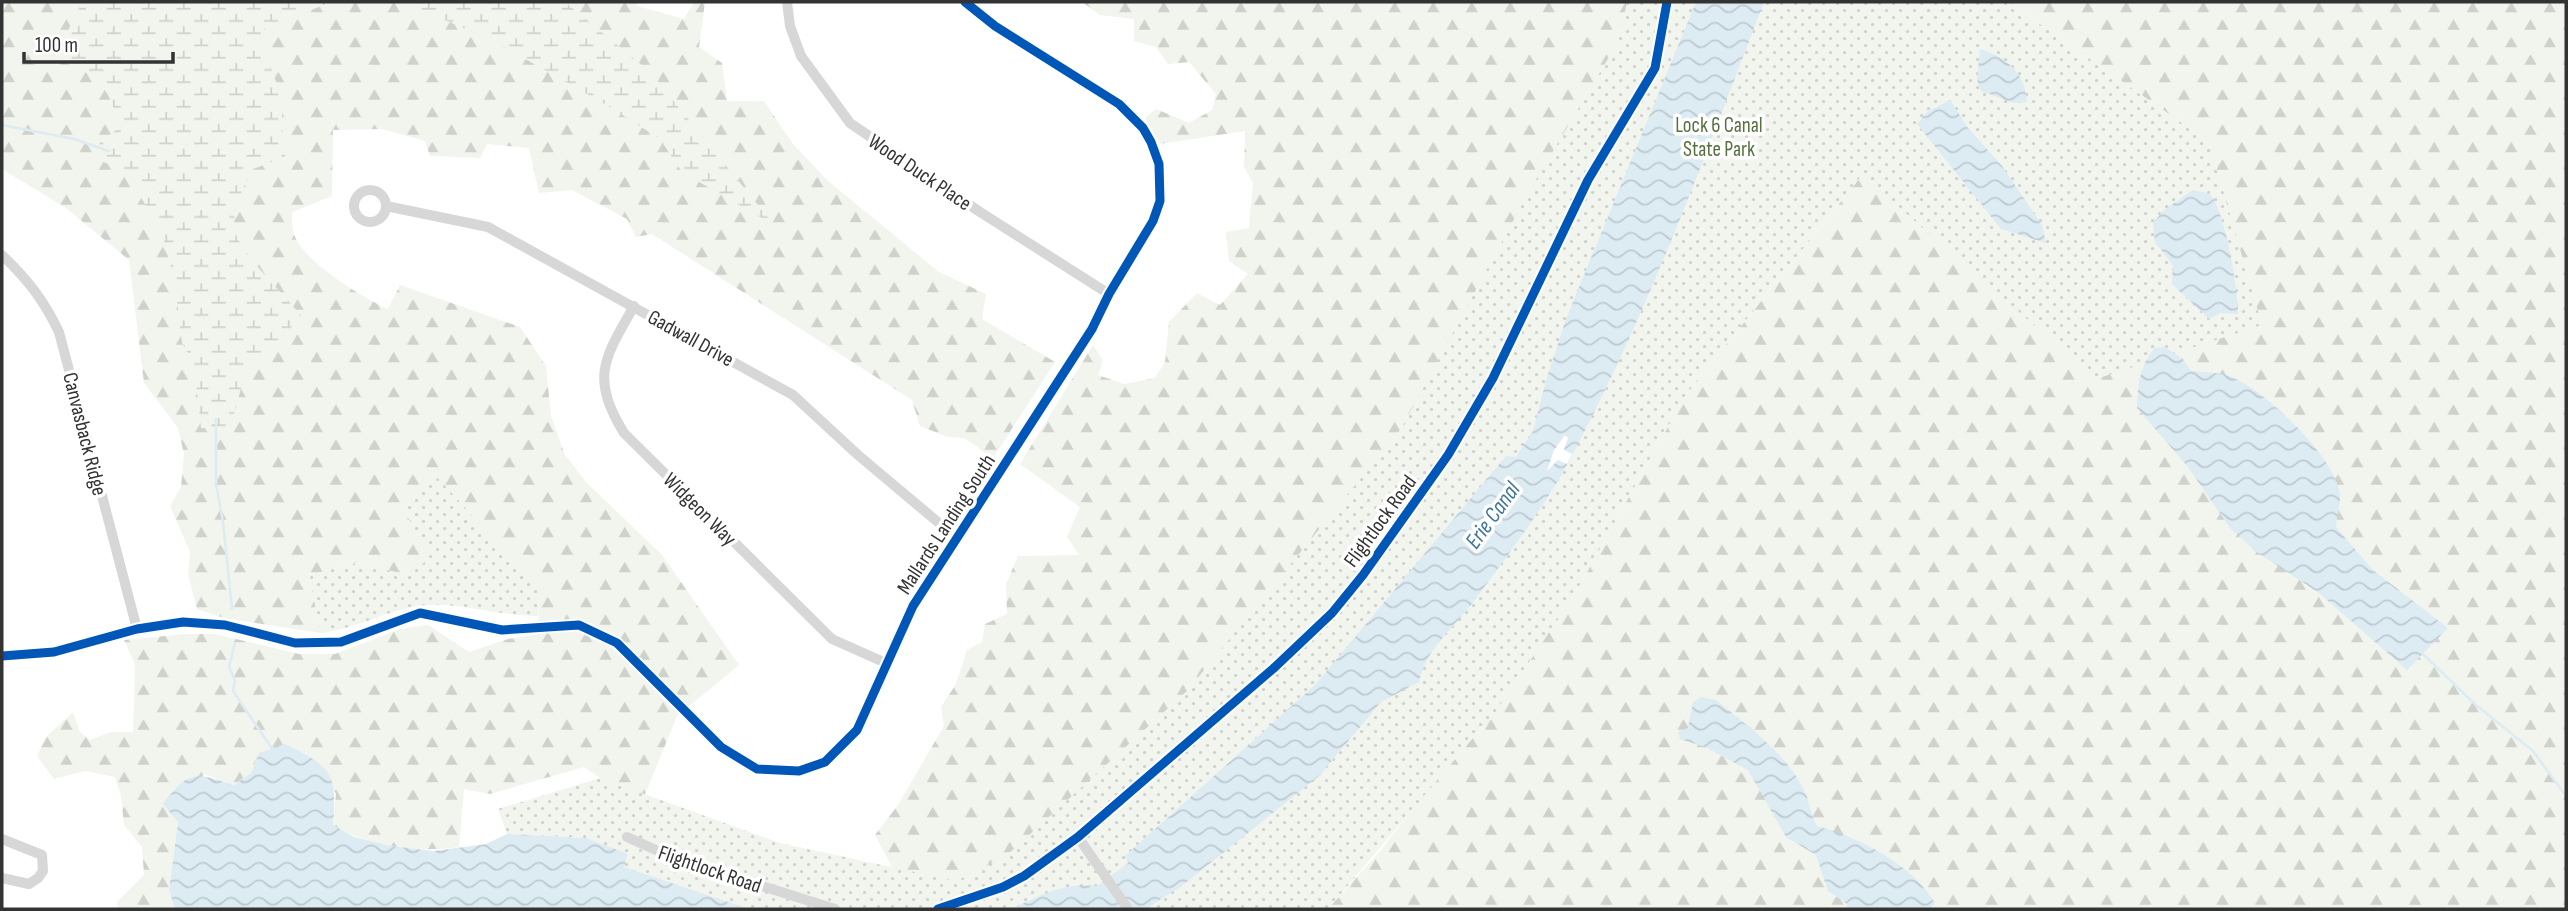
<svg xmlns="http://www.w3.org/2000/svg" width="2568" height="911" viewBox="0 0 2568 911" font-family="'Sofia Sans Condensed',sans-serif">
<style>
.forest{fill:url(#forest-firs)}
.wetland{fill:url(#wetland-marsh)}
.park{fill:url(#park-dots)}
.water{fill:url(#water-waves)}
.pier{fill:#fff}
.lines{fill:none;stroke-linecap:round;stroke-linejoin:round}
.stream{stroke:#ddebf3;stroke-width:2.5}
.minor{stroke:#d7d7d7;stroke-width:10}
.cycleway-casing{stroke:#fff;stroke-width:13}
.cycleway{stroke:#0057b8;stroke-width:9}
.labels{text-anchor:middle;stroke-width:7;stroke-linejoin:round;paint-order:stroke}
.park-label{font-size:21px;fill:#56703f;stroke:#fff}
.street-label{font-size:21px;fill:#333;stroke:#fff}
.water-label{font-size:23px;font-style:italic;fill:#3f7597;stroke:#fff}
</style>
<defs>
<pattern id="forest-firs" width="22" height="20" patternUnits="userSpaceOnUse" patternTransform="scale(1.75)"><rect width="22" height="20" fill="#f1f5ed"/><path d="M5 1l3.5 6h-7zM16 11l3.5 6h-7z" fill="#cfd2cc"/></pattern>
<pattern id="wetland-marsh" width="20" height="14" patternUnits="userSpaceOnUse" patternTransform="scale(1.75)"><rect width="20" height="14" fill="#f1f5ed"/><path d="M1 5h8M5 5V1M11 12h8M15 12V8" fill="none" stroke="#cfd2cc"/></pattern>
<pattern id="park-dots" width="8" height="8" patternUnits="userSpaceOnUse" patternTransform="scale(1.75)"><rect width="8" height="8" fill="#f1f5ed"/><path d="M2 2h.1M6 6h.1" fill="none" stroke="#cfd2cc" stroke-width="1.8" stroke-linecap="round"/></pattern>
<pattern id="water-waves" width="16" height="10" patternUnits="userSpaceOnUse" patternTransform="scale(1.75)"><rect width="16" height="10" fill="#ddebf3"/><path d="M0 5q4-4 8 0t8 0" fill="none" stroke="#becad1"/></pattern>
</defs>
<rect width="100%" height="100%" fill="#fff"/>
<g class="forest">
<path d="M2 2H637V6L684 19 694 2H705L699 47 722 63 727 101H764L793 144 828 181 939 272 986 294 982 319 1055 362 993 458 964 438 948 437 920 426 912 400 652 234 636 237 627 219 572 190 539 193 529 148 487 144 480 158 430 156 425 141 382 129 333 130 332 196 292 212C292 219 292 228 294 234 302 261 363 298 388 309L400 285 520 327 546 366 551 416 565 455 587 483 662 555 739 665 677 716 644 797 600 778 584 767 490 794 464 789 459 847C416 853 371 847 333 826L336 793 259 753 251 773 233 785 204 774 178 822 169 890 175 909H118L117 902 144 875 142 847 124 825 121 796 115 777 85 771 54 779 37 756 46 737 73 712 80 732 90 740 110 732H133L135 664 124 640 184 634H215L299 654H335L400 629 428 625 469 652 508 639 539 634 538 588 402 506 431 558 408 575 357 563 309 575 321 633 224 618 197 609 188 574 190 552 170 506 181 487 184 454 178 428 144 383 129 260 66 208 2 169Z"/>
<polygon points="1082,2 1651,2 1451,432 999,880 938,883 892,867 875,835 898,805 944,726 941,707 956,684 967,650 982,642 985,624 1007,614 1006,584 1018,556 1079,555 1067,537 1080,507 1020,464 1093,345 1103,360 1098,375 1124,384 1155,378 1165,362 1169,322 1197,293 1220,305 1248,274 1229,261 1226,232 1249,228 1253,183 1244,167 1245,131 1160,144 1145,118 1156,109 1189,123 1212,110 1216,94 1189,62 1168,64 1156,47 1134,41 1134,19 1100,15"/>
<polygon points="2008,2 2566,2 2566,909 1328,909 1381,850 1573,597 1685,396 1863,174 2096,378 2209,142"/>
</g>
<g class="wetland">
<path d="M82 2H331L279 23 266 22C256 52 278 73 281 101 283 120 282 138 285 157L253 169C244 186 233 205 234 226 234 248 286 296 302 317L259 358 243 381 230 429 201 428 194 363 182 343 175 284 163 236 126 171 96 159 100 142 116 130C118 108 106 83 85 72 74 65 65 65 56 55Z"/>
<polygon points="404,2 565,2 650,72 775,226 682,172 660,139 610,107 497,43"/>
</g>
<g class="park">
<polygon points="1627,2 2008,2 2209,142 2262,325 2096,379 1862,175 1685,396 1573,597 1496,711 1328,909 749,909 623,867 627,854 585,838 507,834 498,809 600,778 780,843 956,881 1006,856 1187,691 1401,429 1528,193 1618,42"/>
<path d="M438 478 538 588V616C500 616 463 603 426 605 391 608 357 629 321 633L309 575 357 563 408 575 430 558 402 506Z"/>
</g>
<g class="water">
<path d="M1696 2H1764C1703 161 1644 324 1562 474 1539 514 1502 563 1474 601 1453 630 1427 646 1419 682L1381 702 1319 776 1183 885 1146 909H1012C1039 895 1067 882 1097 886L1128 863 1125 856 1315 685 1506 456 1516 457 1533 431 1547 377 1566 319Z"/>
<path d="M1980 49C2007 57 2025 73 2027 102L2014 103 1981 91 1977 80Z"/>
<polygon points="1950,100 1968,128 2002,166 2042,225 2046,243 2001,229 1917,124 1927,112"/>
<path d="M2193 190C2198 191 2205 192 2209 194 2224 203 2239 295 2238 314L2220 313 2209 319 2172 284 2173 265 2155 242 2153 223 2164 210Z"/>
<path d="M2165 347 2183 359 2191 371C2203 372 2217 372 2229 376 2262 387 2337 458 2340 495 2340 505 2337 517 2336 527L2373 570 2448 628 2407 670 2319 593 2255 551 2230 528 2188 467 2137 408C2138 385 2139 366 2155 348Z"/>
<path d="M1701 697 1716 700C1748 726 1786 753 1804 790 1810 801 1809 812 1817 826 1860 838 1912 864 1935 903L1930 909H1848L1847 904 1828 891 1816 855 1786 837 1748 770 1705 747 1680 739 1678 732 1688 728 1693 702Z"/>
<path d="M285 744C333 767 337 774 333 825L354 837 391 846 434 851 486 844 507 834 586 838 628 854 624 867 749 909H175L169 890 178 822 163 804C189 770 194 772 234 785L251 773 259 753Z"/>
</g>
<polygon class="pier" points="1565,435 1568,438 1564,450 1572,454 1567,464 1558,460 1547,471 1554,450"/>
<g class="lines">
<g class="stream">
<polyline points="2,125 74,139 109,151"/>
<polyline points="216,419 216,484 223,522 232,609"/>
<polyline points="235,643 229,667 235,681 233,691 273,750"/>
<polyline points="2423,654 2476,705 2533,751 2566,796"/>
</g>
<g class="minor">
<polyline points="787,2 790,26 801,56 850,123 980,212 1109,294"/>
<circle cx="370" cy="206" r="16"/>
<polyline points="386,206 488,227 793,395 858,455 958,539"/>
<path d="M2 255C28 280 43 299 59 332L137 629"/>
<path d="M634 306C604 359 590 377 624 433L832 639 888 664"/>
<polyline points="2,656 54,652 137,629 183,622 225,625 295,643 341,642 420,613 502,630 579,625 617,643 721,747 757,769 799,771 825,762 857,730 913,606 1092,329 1109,294 1153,221 1160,201 1159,164 1151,142 1143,128 1119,104 995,26 965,2"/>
<polyline points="627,837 676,859 835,909"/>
<polyline points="1078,837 1128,909"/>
<polyline points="2,839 42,855 43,871 38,878 29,884 2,878"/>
<polyline points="938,909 1003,887 1024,876 1078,837 1275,667 1332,613 1363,575 1448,455 1493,378 1588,180 1655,68 1667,2"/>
</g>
<defs>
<g id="cycleway">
<polyline points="2,656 54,652 137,629 183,622 225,625 295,643 341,642 420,613 502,630 579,625 617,643 721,747 757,769 799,771 825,762 857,730 913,606 1092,329 1109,294 1153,221 1160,201 1159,164 1151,142 1143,128 1119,104 995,26 965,2"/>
<polyline points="938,909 1003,887 1024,876 1078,837 1275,667 1332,613 1363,575 1448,455 1493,378 1588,180 1655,68 1667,2"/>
</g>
</defs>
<use href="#cycleway" class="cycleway-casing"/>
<use href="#cycleway" class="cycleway"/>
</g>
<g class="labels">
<g class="park-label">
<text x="1719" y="132">Lock 6 Canal<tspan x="1719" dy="24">State Park</tspan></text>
</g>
<g class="street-label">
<text transform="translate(920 172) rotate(34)" y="7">Wood Duck Place</text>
<text transform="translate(691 338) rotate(29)" y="7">Gadwall Drive</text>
<text transform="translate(85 434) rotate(76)" y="7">Canvasback Ridge</text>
<text transform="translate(700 509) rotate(45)" y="7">Widgeon Way</text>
<text transform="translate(1380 521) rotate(-54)" y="7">Flightlock Road</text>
<text transform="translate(946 524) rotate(-57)" y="7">Mallards Landing South</text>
<text transform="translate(710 869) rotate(19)" y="7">Flightlock Road</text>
</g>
<g class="water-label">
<text transform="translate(1492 515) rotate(-54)" y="8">Erie Canal</text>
</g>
</g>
<rect width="2568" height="911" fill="none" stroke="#333333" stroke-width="7"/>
<path d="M24 52v10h149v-10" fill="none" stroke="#333333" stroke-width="3.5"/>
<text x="35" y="52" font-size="21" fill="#333333" stroke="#ffffff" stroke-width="5" paint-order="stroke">100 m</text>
</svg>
